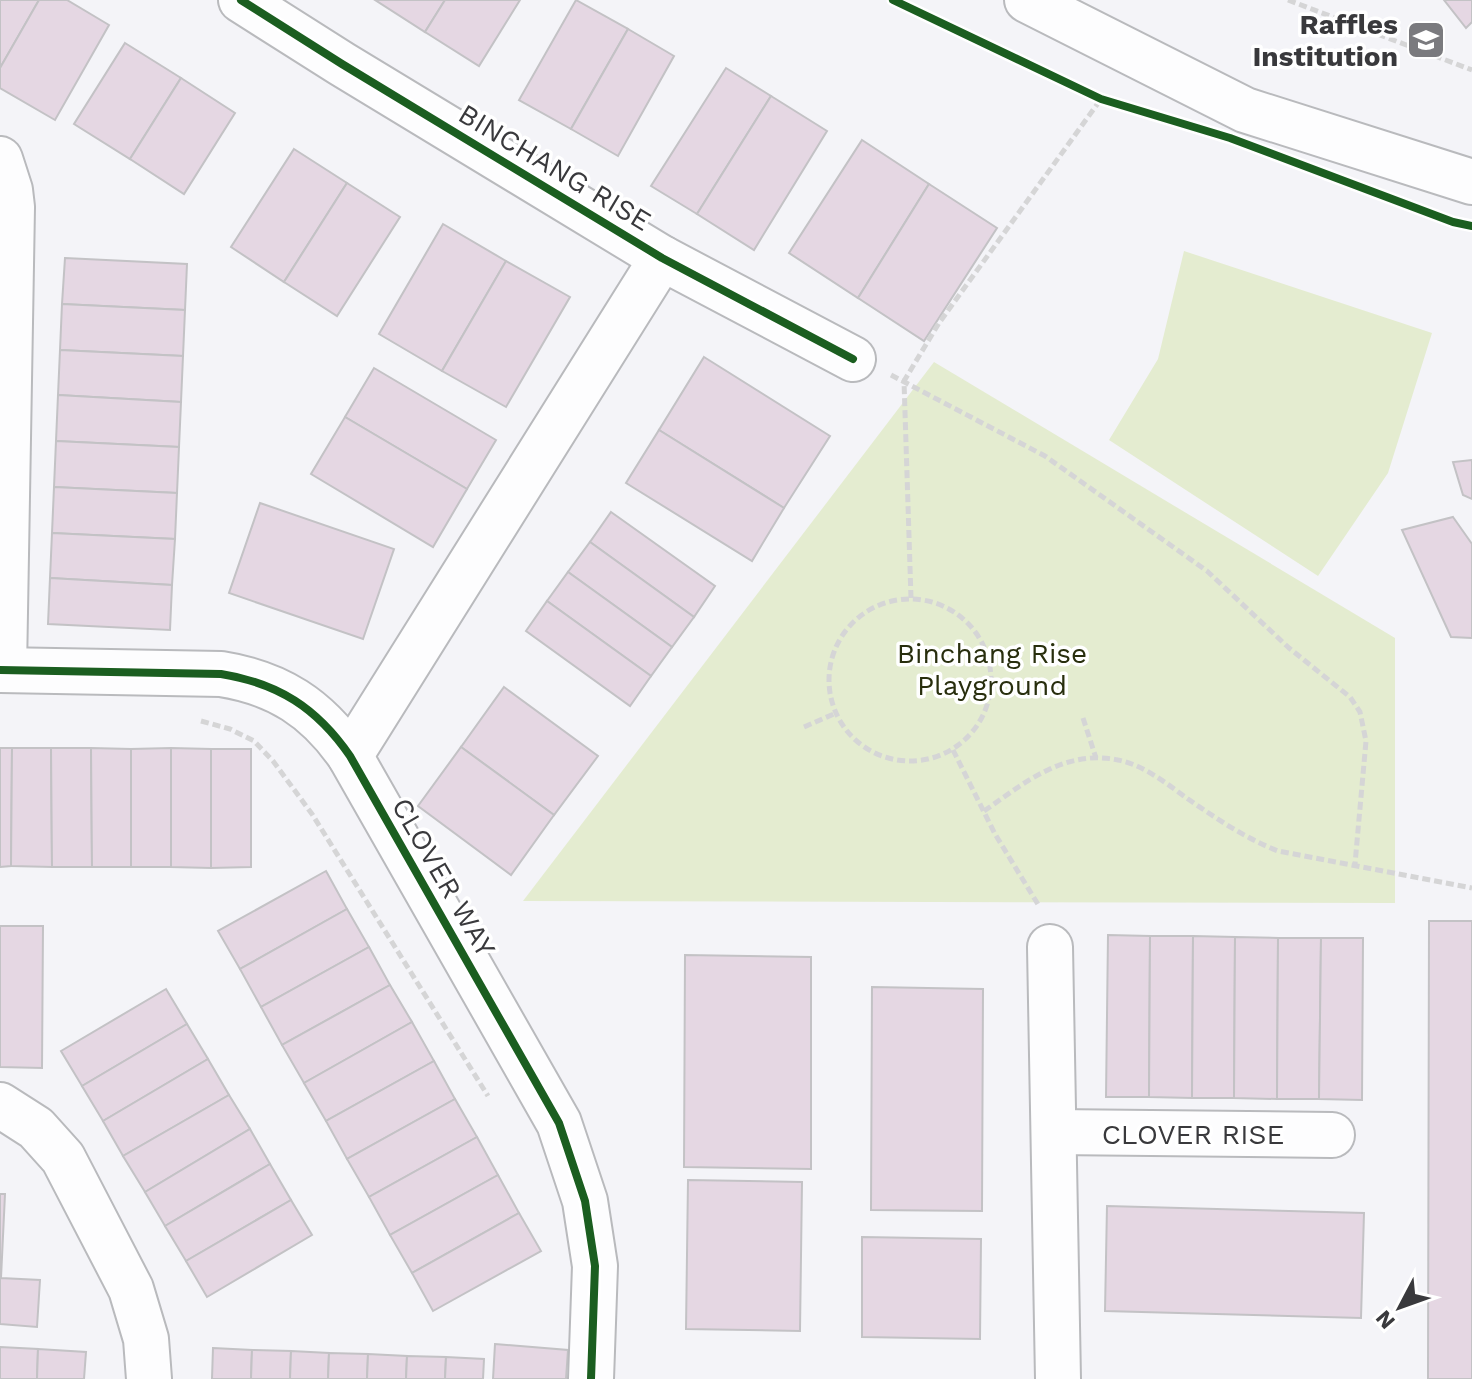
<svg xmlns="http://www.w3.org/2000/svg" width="1472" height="1379" viewBox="0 0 1472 1379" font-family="'Work Sans',sans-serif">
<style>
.green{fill:#e4ecd0}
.building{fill:#e5d7e3;stroke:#c3c2c5;stroke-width:2}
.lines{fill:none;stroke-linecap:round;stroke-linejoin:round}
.minor-casing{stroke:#b9babd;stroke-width:48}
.tertiary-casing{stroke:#b9babd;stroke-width:48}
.path{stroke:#d5d5d6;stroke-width:5;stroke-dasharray:8 4;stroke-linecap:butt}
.minor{stroke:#fdfdfe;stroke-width:44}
.tertiary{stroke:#fdfdfe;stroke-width:44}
.cycleway-casing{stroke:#fff;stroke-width:13}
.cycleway{stroke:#1b5e20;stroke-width:8}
.labels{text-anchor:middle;stroke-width:7;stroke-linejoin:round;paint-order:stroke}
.poi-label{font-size:28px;font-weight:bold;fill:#39393c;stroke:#fff;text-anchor:end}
.street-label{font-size:28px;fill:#39393c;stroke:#fff}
.park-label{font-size:28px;fill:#282e0d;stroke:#fff}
</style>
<rect width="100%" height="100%" fill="#f4f4f8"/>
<g class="green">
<polygon points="1184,251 1432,333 1388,473 1318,576 1109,440 1158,359"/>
<polygon points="934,362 1395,638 1395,903 523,901"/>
</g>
<g class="building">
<polygon points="0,0 39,0 0,68"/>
<polygon points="39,0 67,0 109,25 55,120 0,88 0,68"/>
<polygon points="375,0 445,0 425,32"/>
<polygon points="445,0 520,0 479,66 425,32"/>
<polygon points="576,0 628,29 571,129 519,100"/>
<polygon points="1444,0 1472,0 1472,22 1466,28"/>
<polygon points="628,29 674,56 618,156 571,129"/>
<polygon points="125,43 181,78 130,159 74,124"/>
<polygon points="726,68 771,96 697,214 651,186"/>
<polygon points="181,78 235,113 184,194 130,159"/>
<polygon points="771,96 827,131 754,250 697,214"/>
<polygon points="862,140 929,184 858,298 789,253"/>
<polygon points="294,149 347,183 284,282 231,247"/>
<polygon points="347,183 400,217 337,316 284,282"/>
<polygon points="929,184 997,228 924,341 858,298"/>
<polygon points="443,224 506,261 442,371 379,334"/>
<polygon points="65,258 187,264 185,310 62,304"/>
<polygon points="506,261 570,297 506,407 442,371"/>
<polygon points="62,304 185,310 183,356 60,350"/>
<polygon points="60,350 183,356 181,402 58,395"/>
<polygon points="704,357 830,436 784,508 659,430"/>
<polygon points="374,368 496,440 467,489 345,417"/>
<polygon points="58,395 181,402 179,447 56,441"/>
<polygon points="345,417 467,489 433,547 311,474"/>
<polygon points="659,430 784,508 752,561 626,483"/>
<polygon points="56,441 179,447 177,493 54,487"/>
<polygon points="1472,460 1472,499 1463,495 1453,462"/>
<polygon points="54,487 177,493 175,539 52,533"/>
<polygon points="260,503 394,549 363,639 229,593"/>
<polygon points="611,512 715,586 694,617 590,542"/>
<polygon points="1453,517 1472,544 1472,638 1451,637 1402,530"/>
<polygon points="52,533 175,539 172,585 50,578"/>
<polygon points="590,542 694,617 672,647 568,572"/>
<polygon points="568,572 672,647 651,676 547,601"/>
<polygon points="50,578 172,585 170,630 48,624"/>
<polygon points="547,601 651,676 630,706 526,631"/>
<polygon points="504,687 598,756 554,815 461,747"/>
<polygon points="461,747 554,815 511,875 418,806"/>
<polygon points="0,748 12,748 11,866 0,867"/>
<polygon points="12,748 51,748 52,867 11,866"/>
<polygon points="51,748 91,748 92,867 52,867"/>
<polygon points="91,748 131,749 131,867 92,867"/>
<polygon points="171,748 171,867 131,867 131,749"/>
<polygon points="171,748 211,749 211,868 171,867"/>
<polygon points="211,749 251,749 251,867 211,868"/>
<polygon points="326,871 347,909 240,969 218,931"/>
<polygon points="347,909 369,947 261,1007 240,969"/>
<polygon points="1429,921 1472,921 1472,1379 1428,1379"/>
<polygon points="0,926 43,926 42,1068 0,1067"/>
<polygon points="1108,935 1150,936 1149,1097 1106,1097"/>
<polygon points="1150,936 1193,936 1192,1098 1149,1097"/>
<polygon points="1193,936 1235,937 1234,1098 1192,1098"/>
<polygon points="1235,937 1278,938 1277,1099 1234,1098"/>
<polygon points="1278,938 1321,938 1319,1099 1277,1099"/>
<polygon points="1321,938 1363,938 1362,1100 1319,1099"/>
<polygon points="369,947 390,985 282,1045 261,1007"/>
<polygon points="685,955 811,957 811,1169 684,1167"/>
<polygon points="390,985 412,1022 304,1083 282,1045"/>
<polygon points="872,987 983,989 982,1211 871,1210"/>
<polygon points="166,989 187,1024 82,1086 61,1051"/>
<polygon points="412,1022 434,1061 326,1121 304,1083"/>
<polygon points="187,1024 208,1059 103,1121 82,1086"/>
<polygon points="208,1059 229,1095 123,1156 103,1121"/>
<polygon points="434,1061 455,1099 347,1159 326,1121"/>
<polygon points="229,1095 250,1129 145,1192 123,1156"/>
<polygon points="455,1099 477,1137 369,1197 347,1159"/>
<polygon points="250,1129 270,1164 165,1226 145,1192"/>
<polygon points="477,1137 498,1175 390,1235 369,1197"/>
<polygon points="270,1164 291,1200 186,1261 165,1226"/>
<polygon points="498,1175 519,1213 412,1273 390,1235"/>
<polygon points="688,1180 802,1182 800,1331 686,1329"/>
<polygon points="0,1194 5,1194 1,1278 40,1280 37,1327 0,1324"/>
<polygon points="291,1200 312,1235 207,1297 186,1261"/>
<polygon points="1107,1206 1364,1213 1361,1318 1105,1311"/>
<polygon points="519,1213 541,1251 433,1311 412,1273"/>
<polygon points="862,1237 981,1239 980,1339 862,1337"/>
<polygon points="495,1344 568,1350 566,1379 493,1379"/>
<polygon points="0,1347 38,1349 37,1379 0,1379"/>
<polygon points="213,1348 252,1350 251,1379 212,1379"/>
<polygon points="38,1349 86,1352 84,1379 37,1379"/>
<polygon points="252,1350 291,1351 290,1379 251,1379"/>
<polygon points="291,1351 329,1353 328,1379 290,1379"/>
<polygon points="329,1353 368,1354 367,1379 328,1379"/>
<polygon points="368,1354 407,1356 406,1379 367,1379"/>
<polygon points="407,1356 446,1357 445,1379 406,1379"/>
<polygon points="446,1357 484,1359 483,1379 445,1379"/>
</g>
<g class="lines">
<defs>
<g id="minor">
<polyline points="241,0 342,64 662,258 853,359"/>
<polyline points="0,159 10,190 12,207 4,670"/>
<path d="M0 670 221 674C278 683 317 708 350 756L559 1123 585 1201 595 1266 591 1379"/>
<polyline points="350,756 662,258"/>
<polyline points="1050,947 1058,1379"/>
<polyline points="0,1105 36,1128 63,1158 131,1289 146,1339 149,1379"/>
<polyline points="1054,1132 1332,1135"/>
</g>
<polyline id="tertiary" points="1027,0 1245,110 1472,182"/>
</defs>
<use href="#minor" class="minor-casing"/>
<use href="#tertiary" class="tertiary-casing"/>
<g class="path">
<polyline points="1288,0 1472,70"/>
<polyline points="891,375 1045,456 1207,571 1289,648 1350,697 1360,712 1366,741 1355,864"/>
<polyline points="911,598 904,381 939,323 1101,99"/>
<circle cx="910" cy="680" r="81"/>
<polyline points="1083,718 1096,758"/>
<polyline points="201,721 230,729 254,741 273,761 312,814 488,1096"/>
<polyline points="804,727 836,713"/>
<polyline points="953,750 995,834 1039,906"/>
<path d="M984 811C1006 796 1027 779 1052 768 1073 759 1095 755 1118 760 1144 765 1167 784 1188 799 1217 819 1245 838 1278 851L1472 888"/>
</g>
<use href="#minor" class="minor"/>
<use href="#tertiary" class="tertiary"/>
<defs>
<g id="cycleway">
<polyline points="241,0 342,64 662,258 853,359"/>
<polyline points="893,0 1101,99 1230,138 1453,222 1472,226"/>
<path d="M0 670 221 674C278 683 317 708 350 756L559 1123 585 1201 595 1266 591 1379"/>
</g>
</defs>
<use href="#cycleway" class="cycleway-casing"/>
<use href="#cycleway" class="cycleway"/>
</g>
<defs>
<symbol id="university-square" viewBox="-11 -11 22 22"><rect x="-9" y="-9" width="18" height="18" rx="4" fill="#7a7a7e" stroke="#fff"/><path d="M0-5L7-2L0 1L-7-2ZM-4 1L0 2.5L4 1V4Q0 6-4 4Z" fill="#fff"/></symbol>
</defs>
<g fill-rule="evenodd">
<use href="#university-square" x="1404" y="18" width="44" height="44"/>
</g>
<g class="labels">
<g class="poi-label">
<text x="1398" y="34">Raffles<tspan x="1398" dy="32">Institution</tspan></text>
</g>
<g class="street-label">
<text transform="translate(555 167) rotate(31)" y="10">BINCHANG RISE</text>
<text transform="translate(444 877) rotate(60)" y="10">CLOVER WAY</text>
<text x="1193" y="1144">CLOVER RISE</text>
</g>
<g class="park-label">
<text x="992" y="663">Binchang Rise<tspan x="992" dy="32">Playground</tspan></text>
</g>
</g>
<g transform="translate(1400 1307) rotate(229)" stroke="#ffffff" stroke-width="6" paint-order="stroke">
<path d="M0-6L14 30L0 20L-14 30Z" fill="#39393c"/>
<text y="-12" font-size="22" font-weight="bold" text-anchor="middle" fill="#39393c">N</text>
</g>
</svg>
